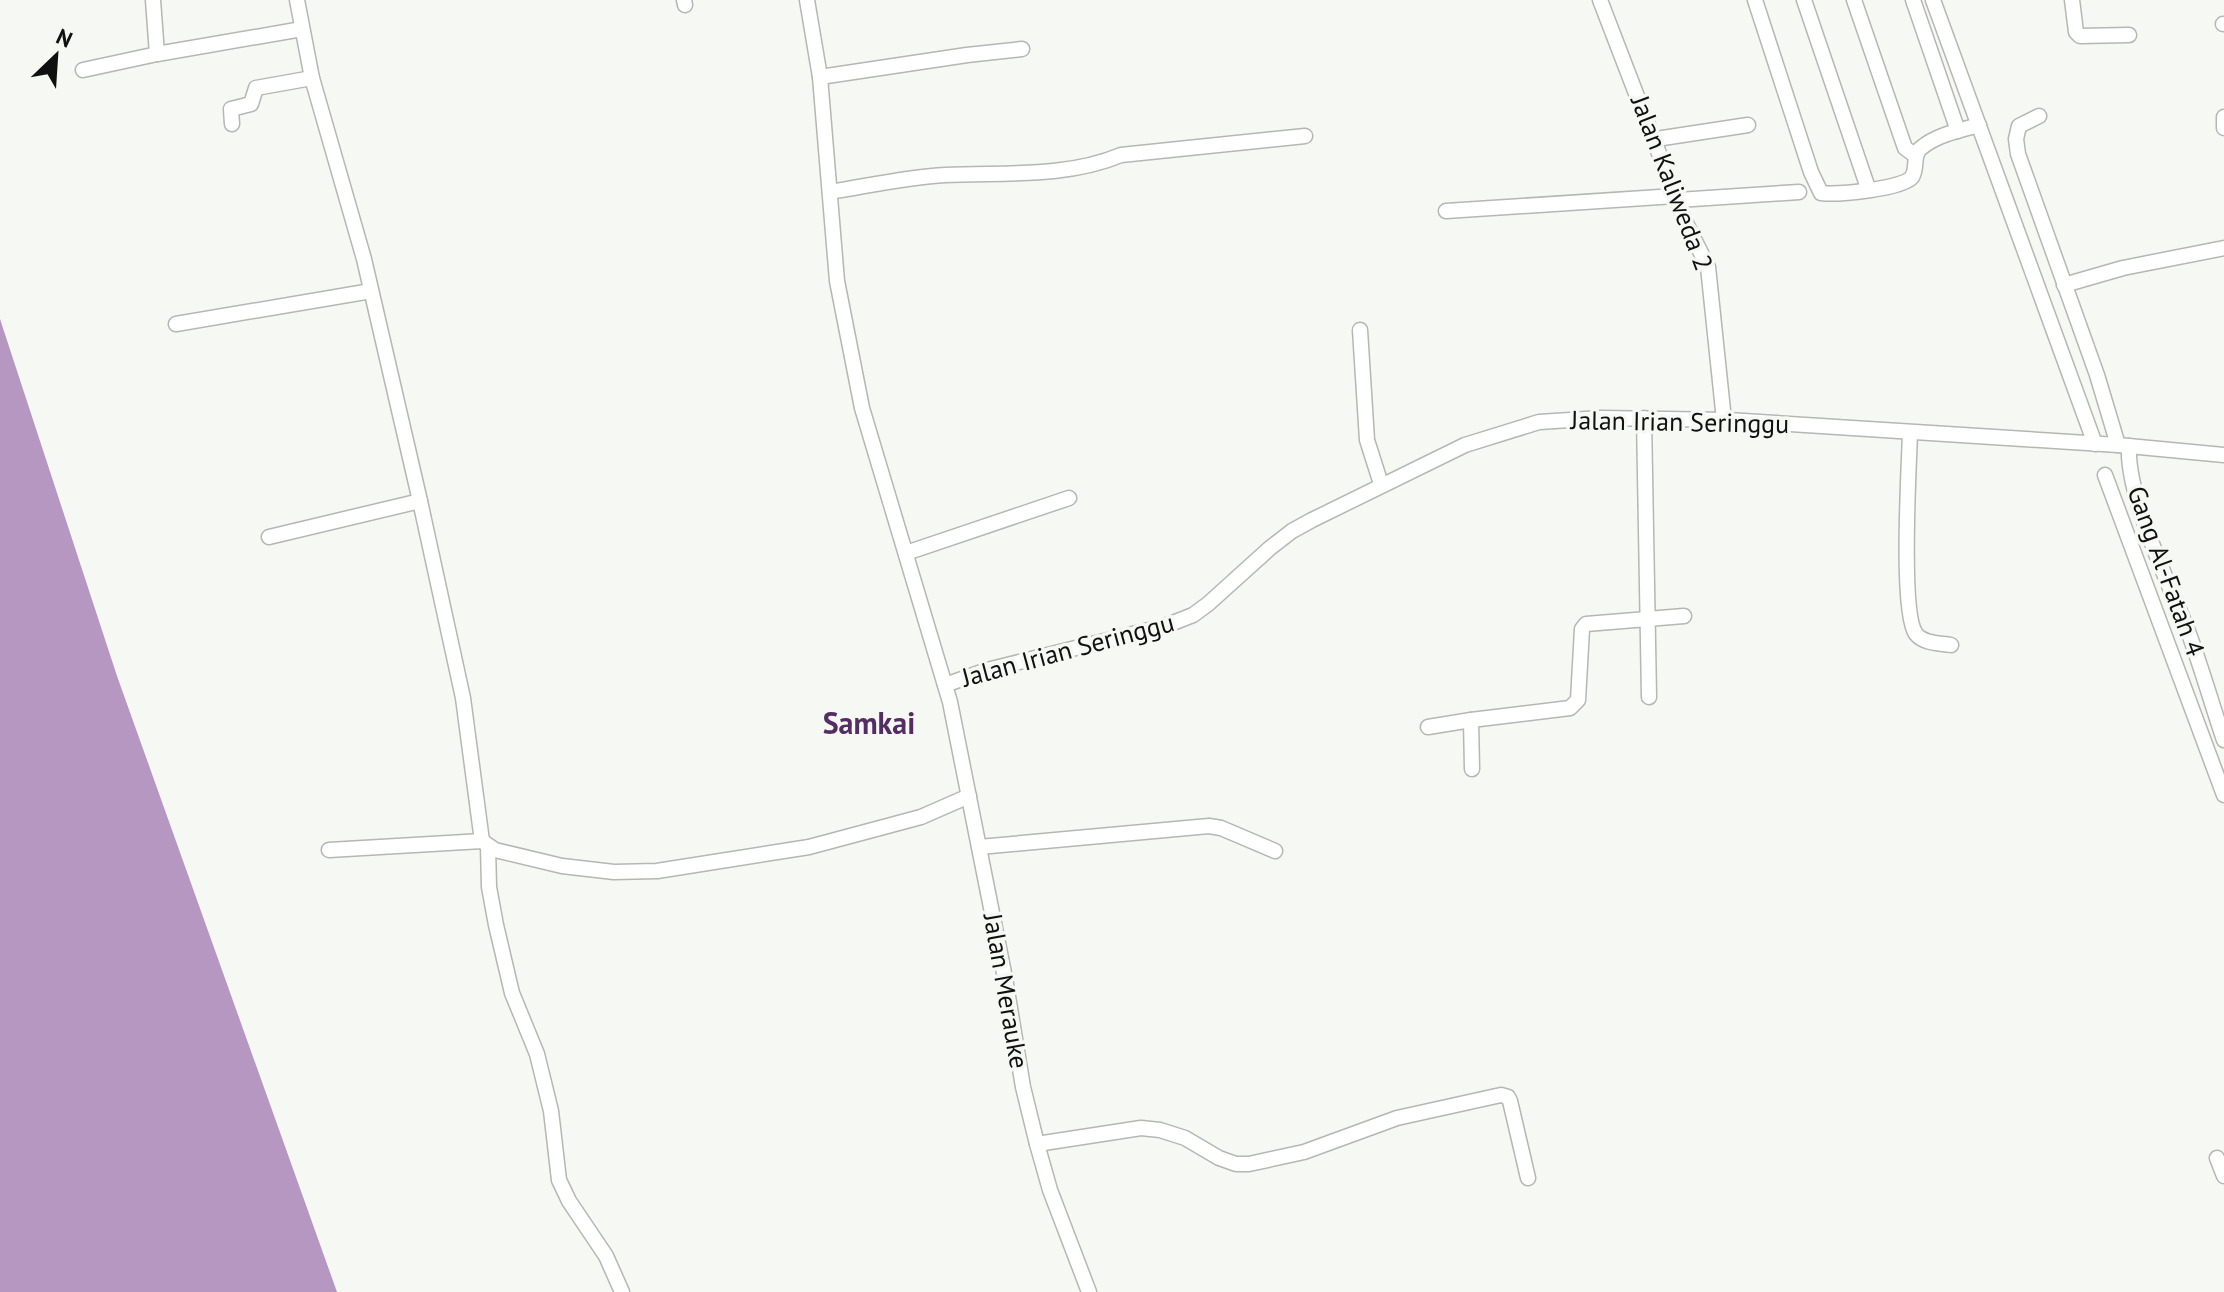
<svg xmlns="http://www.w3.org/2000/svg" width="2224" height="1292" viewBox="0 0 2224 1292" font-family="'PT Sans',sans-serif">
<style>
.water{fill:#b597c1}
.lines{fill:none;stroke-linecap:round;stroke-linejoin:round}
.minor-casing{stroke:#b5b7b3;stroke-width:17}
.minor{stroke:#fff;stroke-width:14}
.labels{text-anchor:middle;stroke-width:7;stroke-linejoin:round;paint-order:stroke}
.street-label{font-size:26px;fill:#10100f;stroke:#f6f8f3}
.quarter-label{font-size:30px;font-weight:bold;fill:#542d63;stroke:#f6f8f3}
</style>
<rect width="100%" height="100%" fill="#f6f8f3"/>
<polygon class="water" points="0,319 117,676 337,1292 0,1292"/>
<g class="lines">
<defs>
<g id="minor">
<polyline points="297,0 312,78 364,259 420,501 463,698 482,841"/>
<polyline points="684,0 685,5"/>
<polyline points="807,0 820,77 837,281 862,408 950,702 1005,978 1023,1087 1037,1144 1050,1190 1089,1292"/>
<polyline points="1600,0 1685,221 1708,267 1724,420"/>
<path d="M1755 0 1811 172 1821 193C1837 195 1903 189 1912 177 1918 168 1912 155 1921 148 1936 135 1960 130 1979 125"/>
<polyline points="1804,0 1868,188"/>
<polyline points="1854,0 1905,148 1916,156"/>
<polyline points="1913,0 1958,131"/>
<polyline points="1933,0 2095,444"/>
<polyline points="2072,0 2076,32 2080,36 2129,35"/>
<polyline points="2223,24 2224,24"/>
<polyline points="157,54 302,29"/>
<polyline points="83,70 157,54 153,0"/>
<polyline points="820,77 967,55 1022,49"/>
<polyline points="2039,116 2019,126 2016,139 2018,154 2097,375 2118,445"/>
<polyline points="2224,117 2224,128"/>
<polyline points="232,124 231,109 251,104 256,88 312,78"/>
<polyline points="1656,139 1748,125"/>
<path d="M830 192C868 186 907 177 945 175 1004 172 1066 178 1121 155L1305 136"/>
<polyline points="1678,200 1799,192"/>
<polyline points="1446,211 1675,196"/>
<polyline points="2064,285 2123,268 2224,248"/>
<polyline points="176,324 371,291"/>
<polyline points="1360,330 1367,440 1381,484"/>
<polyline points="1644,418 1649,697"/>
<path d="M1910 433C1909 467 1900 613 1916 634 1924 644 1940 643 1951 645"/>
<path d="M2129 446C2126 496 2170 585 2189 634 2202 669 2212 705 2224 740"/>
<polyline points="2105,475 2224,795"/>
<polyline points="269,537 420,501"/>
<polyline points="906,553 1069,498"/>
<polyline points="945,685 987,670 1165,626 1193,615 1208,604 1270,548 1292,531 1312,520 1465,445 1539,422 1601,418 1728,420 2118,445 2224,455"/>
<polyline points="1428,727 1471,720"/>
<polyline points="1472,769 1471,720 1570,708 1578,700 1582,629 1586,624 1684,616"/>
<polyline points="488,846 489,887 496,925 512,993 537,1054 551,1111 559,1180 569,1201 606,1256 622,1292"/>
<polyline points="979,847 1209,826 1221,828 1275,851"/>
<polyline points="329,850 482,841 495,850 562,866 614,872 657,871 809,847 921,817 969,796"/>
<polyline points="1037,1144 1141,1128 1160,1130 1185,1138 1219,1158 1236,1164 1249,1164 1304,1152 1397,1118 1501,1095 1508,1097 1510,1101 1528,1178"/>
<polyline points="2217,1158 2224,1176"/>
</g>
</defs>
<use href="#minor" class="minor-casing"/>
<use href="#minor" class="minor"/>
</g>
<g class="labels">
<g class="street-label">
<text transform="translate(1672 183) rotate(69)" y="9">Jalan Kaliweda 2</text>
<text transform="translate(1680 422) rotate(1)" y="9">Jalan Irian Seringgu</text>
<text transform="translate(2166 571) rotate(70)" y="9">Gang Al-Fatah 4</text>
<text transform="translate(1068 650) rotate(-15)" y="9">Jalan Irian Seringgu</text>
<text transform="translate(1006 991) rotate(80)" y="9">Jalan Merauke</text>
</g>
<g class="quarter-label">
<text x="869" y="734">Samkai</text>
</g>
</g>
<g transform="translate(56 56) rotate(25)" stroke="#f6f8f3" stroke-width="6" paint-order="stroke">
<path d="M0-6L14 30L0 20L-14 30Z" fill="#10100f"/>
<text y="-12" font-size="22" font-weight="bold" text-anchor="middle" fill="#10100f">N</text>
</g>
</svg>
